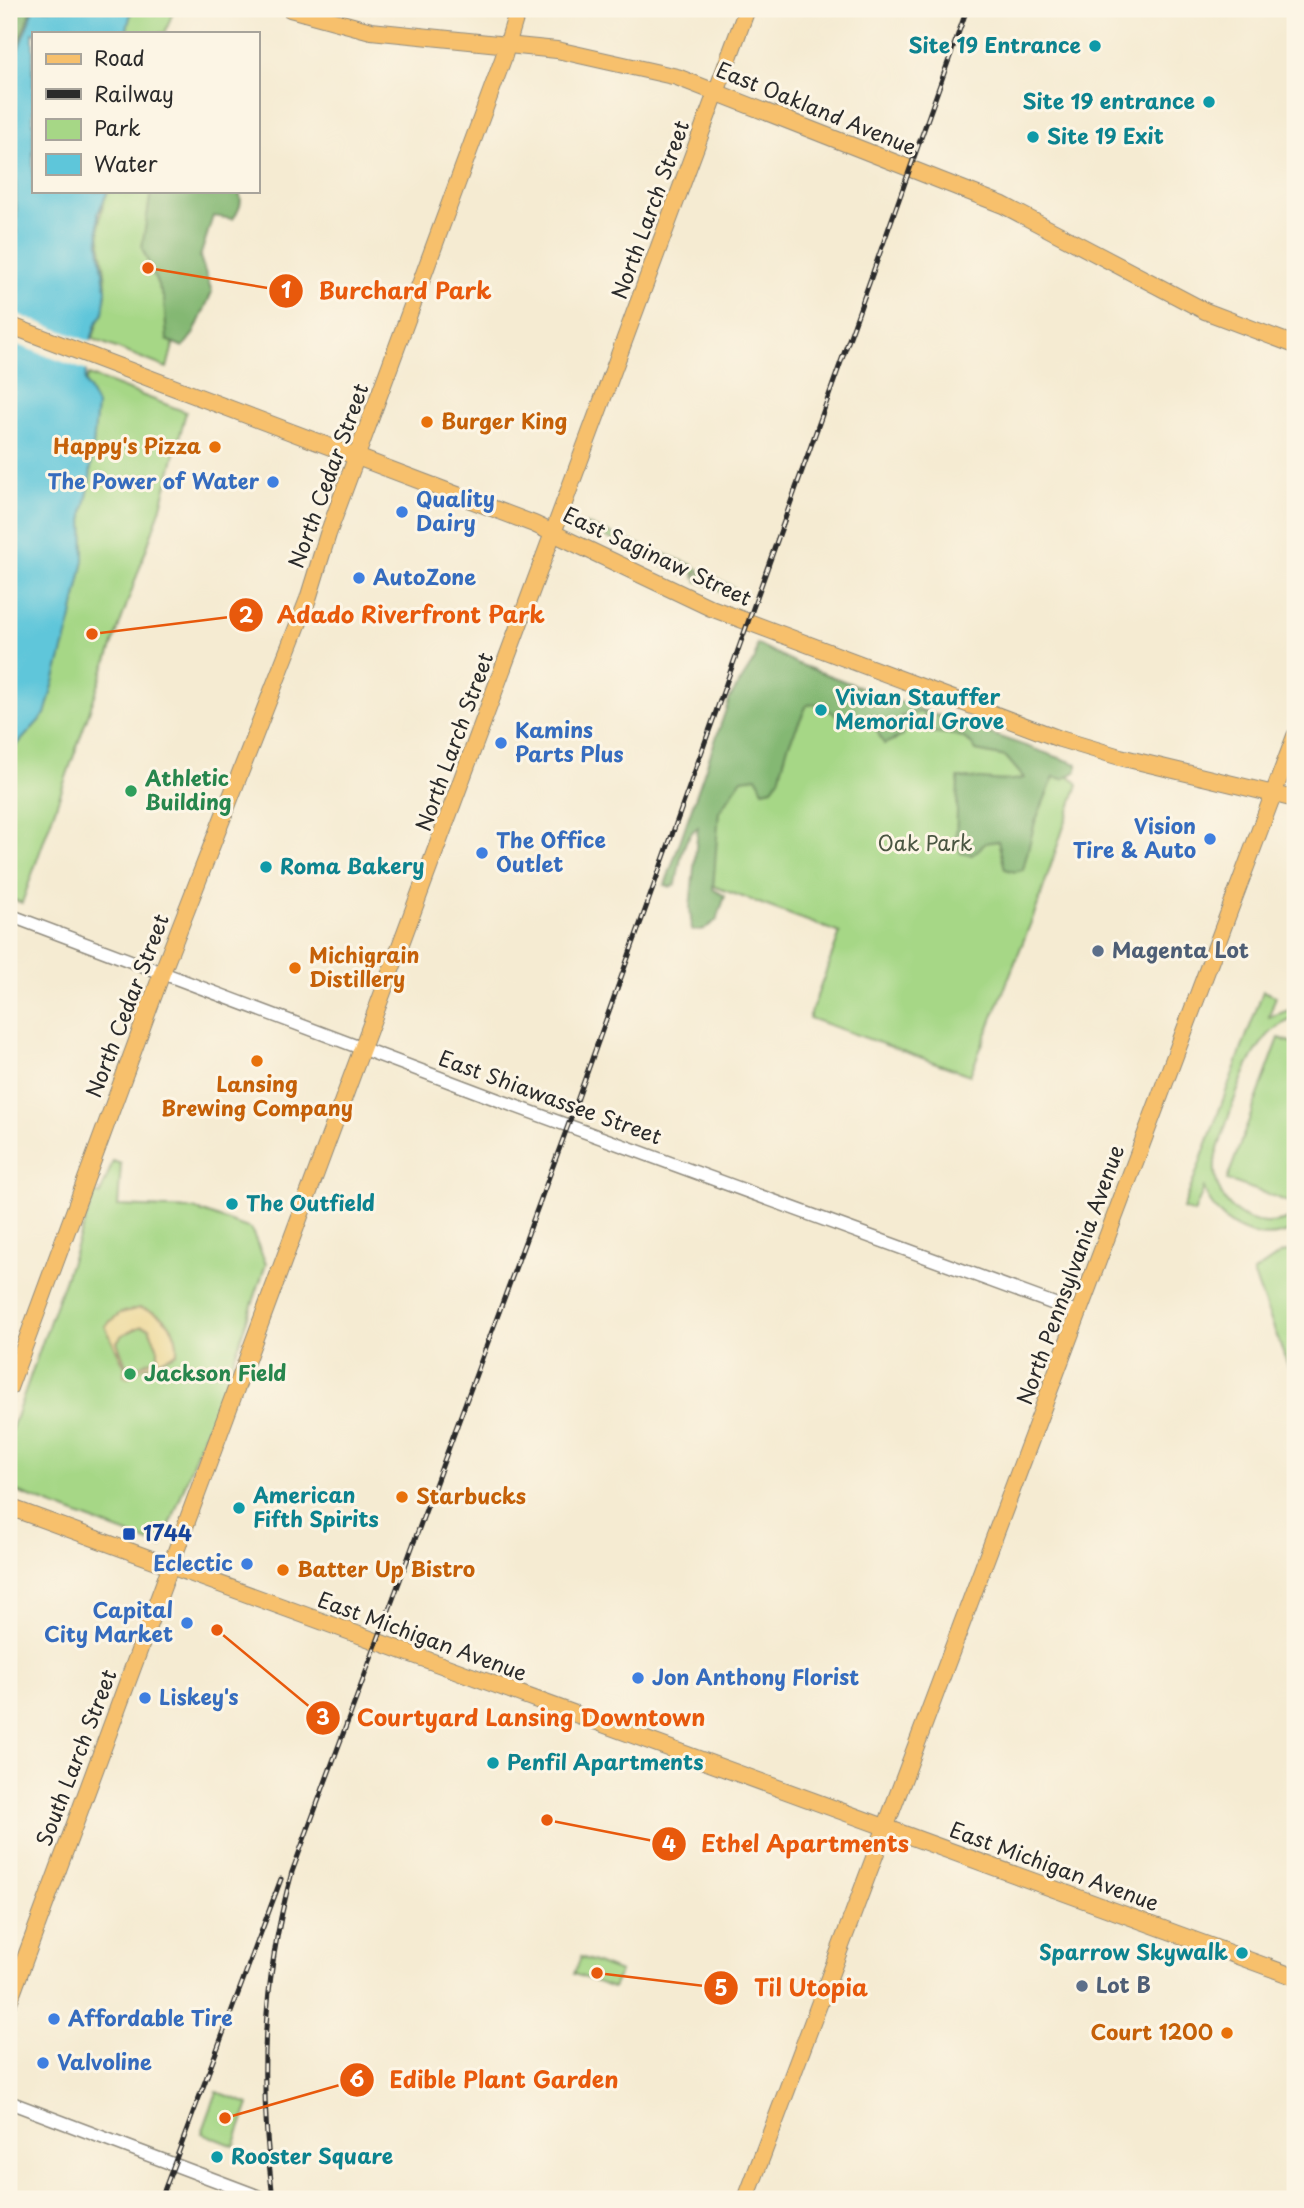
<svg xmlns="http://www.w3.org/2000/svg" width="1304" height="2208" viewBox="0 0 1304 2208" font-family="'Playpen Sans',sans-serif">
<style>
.green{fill:#a6d786;stroke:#688158;stroke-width:2}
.forest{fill:#84b873;stroke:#58724f;stroke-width:2}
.sand{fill:#eeda9e;stroke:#8c8264;stroke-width:2;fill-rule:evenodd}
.water{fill:#5ec6da;stroke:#447882;stroke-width:2}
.pier{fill:#f5ebd2}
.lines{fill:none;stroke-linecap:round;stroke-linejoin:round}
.minor-casing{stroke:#908b7e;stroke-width:15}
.major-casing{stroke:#908b7e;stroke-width:18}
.minor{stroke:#fff;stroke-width:12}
.major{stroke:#f7c06c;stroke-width:16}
.rail-casing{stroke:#2b2b2b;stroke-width:5}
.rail{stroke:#fcf5e5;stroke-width:2.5;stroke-dasharray:8;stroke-linecap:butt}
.culture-dot{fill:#0f9aa8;stroke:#fcf5e5;stroke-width:2.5}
.food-dot{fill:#e8710a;stroke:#fcf5e5;stroke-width:2.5}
.shop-dot{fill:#3f7fe0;stroke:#fcf5e5;stroke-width:2.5}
.leisure-dot{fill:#2e9e5b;stroke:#fcf5e5;stroke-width:2.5}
.service-dot{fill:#5c6f8a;stroke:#fcf5e5;stroke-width:2.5}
.transit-dot{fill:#1a4fb4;stroke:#fcf5e5;stroke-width:2.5}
.labels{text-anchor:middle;stroke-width:6;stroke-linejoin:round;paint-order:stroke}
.culture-label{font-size:21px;font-weight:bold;fill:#0d838f;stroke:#fcf5e5;text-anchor:start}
.street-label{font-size:21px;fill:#2b2b2b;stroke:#fcf5e5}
.food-label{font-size:21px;font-weight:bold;fill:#c56008;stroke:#fcf5e5;text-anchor:start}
.shop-label{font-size:21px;font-weight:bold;fill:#366cbe;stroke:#fcf5e5;text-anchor:start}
.leisure-label{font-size:21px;font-weight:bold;fill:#27864d;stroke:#fcf5e5;text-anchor:start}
.park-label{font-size:21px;fill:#4a5642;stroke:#fcf5e5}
.service-label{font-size:21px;font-weight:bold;fill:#4e5e75;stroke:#fcf5e5;text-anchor:start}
.transit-label{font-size:21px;font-weight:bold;fill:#164399;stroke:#fcf5e5;text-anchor:start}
.leader{fill:none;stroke:#e8590c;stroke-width:2.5}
.callout-dot{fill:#e8590c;stroke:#fcf5e5;stroke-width:2.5}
.mark-label{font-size:21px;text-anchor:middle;font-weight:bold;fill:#fff}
.callout-label{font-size:23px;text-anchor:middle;font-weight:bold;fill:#e8590c;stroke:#fcf5e5;stroke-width:6;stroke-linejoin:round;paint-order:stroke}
</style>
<rect width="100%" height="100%" fill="#fcf5e5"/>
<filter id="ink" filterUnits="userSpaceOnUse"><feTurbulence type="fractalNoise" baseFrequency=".0143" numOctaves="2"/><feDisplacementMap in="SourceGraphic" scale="14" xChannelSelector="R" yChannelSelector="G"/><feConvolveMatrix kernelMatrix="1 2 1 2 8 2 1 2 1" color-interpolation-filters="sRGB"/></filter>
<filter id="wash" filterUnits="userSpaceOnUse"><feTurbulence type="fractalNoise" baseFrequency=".00686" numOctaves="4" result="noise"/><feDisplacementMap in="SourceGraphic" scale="28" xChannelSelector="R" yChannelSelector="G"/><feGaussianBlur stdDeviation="1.57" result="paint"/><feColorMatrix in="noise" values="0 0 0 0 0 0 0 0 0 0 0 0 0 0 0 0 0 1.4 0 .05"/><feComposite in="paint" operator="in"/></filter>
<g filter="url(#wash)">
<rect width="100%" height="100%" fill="#f5ebd2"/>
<g class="green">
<polygon points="9,9 34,9 11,68 17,220 10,309"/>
<polygon points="132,9 174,9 165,33 126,33"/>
<path d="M108 191 213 193 167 368 93 339C96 322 105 310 106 293 107 252 89 234 108 191Z"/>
<polygon points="89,375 186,412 160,510 22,903 9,898 9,754 45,714 71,621 84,560 83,513 89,488 97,405 85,382"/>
<polygon points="585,524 692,565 699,570 694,579 695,573 688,570 685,576 584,526"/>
<polygon points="702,570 734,588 738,598 697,581"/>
<polygon points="798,664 1055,762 1078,784 1037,907 970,1075 809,1018 840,933 713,886 712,804"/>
<path d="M1263 991 1276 996 1269 1017 1295 1008V1019C1248 1029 1231 1115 1216 1155 1207 1202 1252 1239 1295 1216V1229C1258 1247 1217 1226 1204 1188L1194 1213 1183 1209Z"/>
<polygon points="1279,1038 1295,1044 1295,1194 1292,1203 1227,1180"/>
<polygon points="113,1161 121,1164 118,1206 194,1209 251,1229 266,1264 219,1402 201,1441 162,1547 9,1489 9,1437 95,1193 100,1195"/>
<polygon points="1295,1250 1295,1384 1253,1273 1282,1253"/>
<polygon points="581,1957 620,1972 613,1988 574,1974"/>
<polygon points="217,2092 249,2104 234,2146 202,2133"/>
</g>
<g class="forest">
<polygon points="9,9 32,9 9,66"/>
<polygon points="9,101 13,220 11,293 9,291"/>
<path d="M151 191H238C244 200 239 211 233 219L213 216 200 257 212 292 194 333 183 347 167 340 164 299 142 248Z"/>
<path d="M757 644 798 664 911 706 1077 764V771L1063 779 1054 777 1035 822 1023 870 1015 872 1005 869 998 841 986 843 972 855 961 853 956 844 958 778C980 777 1003 784 1024 778L1006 757 976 751C966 731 946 735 928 732L923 712 901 716 903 736 884 744 872 722 852 726 820 704 807 705 788 746 779 779 772 788 763 790 757 777 742 779 719 812 713 889 725 896 717 920 703 930H692L690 908 698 827C681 838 680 865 676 884L670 887 665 885 730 698 755 659Z"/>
</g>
<path class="sand" d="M140 1308C164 1312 179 1329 177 1353L135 1371 128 1378 124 1375 125 1367 105 1326 120 1313ZM142 1326 149 1328 158 1349V1357L133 1369 127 1367 117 1342 122 1335Z"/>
<polygon class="water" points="34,9 132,9 126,33 33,33 33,191 108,191 98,213 99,247 106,290 103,314 96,324 88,349 85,382 97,405 89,488 83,513 84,560 71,621 45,714 9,754 9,376 17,220 11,68"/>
<polygon class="pier" points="9,311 94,343 90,372 9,342"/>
</g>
<g filter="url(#ink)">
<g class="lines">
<defs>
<g id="minor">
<polyline points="9,915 501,1101 1079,1313"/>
<polyline points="9,2102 265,2199"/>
</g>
<g id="major">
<polyline points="290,9 371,31 557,50 677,77 1003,205 1205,311 1295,345"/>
<polyline points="9,325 534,524 711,608 1060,739 1120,757 1295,799"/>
<polyline points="9,1388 162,973 308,599 328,534 503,59 518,9"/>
<polyline points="9,1507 1295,1977"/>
<polyline points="9,2002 747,9"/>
<polyline points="746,2199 1295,736"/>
</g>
</defs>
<use href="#minor" class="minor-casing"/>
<use href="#major" class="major-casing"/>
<use href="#minor" class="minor"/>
<use href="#major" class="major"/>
<defs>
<g id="rail">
<polyline points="161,2199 281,1879"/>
<path d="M273 2199C259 2084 261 1985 292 1872L573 1112 967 9"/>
</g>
</defs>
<use href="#rail" class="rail-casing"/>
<use href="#rail" class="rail"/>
</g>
</g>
<g class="culture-dot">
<circle cx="1095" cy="46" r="7"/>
<circle cx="1209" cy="102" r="7"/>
<circle cx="1033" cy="137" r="7"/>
<circle cx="821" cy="710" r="7"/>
<circle cx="266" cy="867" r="7"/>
<circle cx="232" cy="1204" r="7"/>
<circle cx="239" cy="1508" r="7"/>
<circle cx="493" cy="1763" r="7"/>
<circle cx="1242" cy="1953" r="7"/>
<circle cx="217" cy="2157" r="7"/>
</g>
<g class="food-dot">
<circle cx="427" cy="422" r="7"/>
<circle cx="215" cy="447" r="7"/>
<circle cx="295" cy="968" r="7"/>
<circle cx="257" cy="1061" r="7"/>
<circle cx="402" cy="1497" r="7"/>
<circle cx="283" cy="1570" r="7"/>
<circle cx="1227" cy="2033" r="7"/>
</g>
<g class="shop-dot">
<circle cx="273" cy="482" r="7"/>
<circle cx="402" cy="512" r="7"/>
<circle cx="359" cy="578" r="7"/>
<circle cx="501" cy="743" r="7"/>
<circle cx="1210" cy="839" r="7"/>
<circle cx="482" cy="853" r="7"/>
<circle cx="247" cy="1564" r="7"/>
<circle cx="187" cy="1623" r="7"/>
<circle cx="638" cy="1678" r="7"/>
<circle cx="145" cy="1698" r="7"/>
<circle cx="54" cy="2019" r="7"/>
<circle cx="43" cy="2063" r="7"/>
</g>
<g class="leisure-dot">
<circle cx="131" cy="791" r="7"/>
<circle cx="130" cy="1374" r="7"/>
</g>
<g class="service-dot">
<circle cx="1098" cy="951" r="7"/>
<circle cx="1082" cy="1986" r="7"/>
</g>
<rect class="transit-dot" x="122" y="1527" width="14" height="14" rx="3.5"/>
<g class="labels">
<g class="culture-label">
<text x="1081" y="53" text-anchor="end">Site 19 Entrance</text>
<text x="1195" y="109" text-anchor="end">Site 19 entrance</text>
<text x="1047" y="144">Site 19 Exit</text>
<text x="835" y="705">Vivian Stauffer<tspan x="835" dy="24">Memorial Grove</tspan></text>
<text x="280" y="874">Roma Bakery</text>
<text x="246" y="1211">The Outfield</text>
<text x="253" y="1503">American<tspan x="253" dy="24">Fifth Spirits</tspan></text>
<text x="507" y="1770">Penfil Apartments</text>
<text x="1228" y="1960" text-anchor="end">Sparrow Skywalk</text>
<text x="231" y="2164">Rooster Square</text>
</g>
<g class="street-label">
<text transform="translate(816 109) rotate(22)" y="7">East Oakland Avenue</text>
<text transform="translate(651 210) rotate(-70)" y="7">North Larch Street</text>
<text transform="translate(329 476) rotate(-70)" y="7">North Cedar Street</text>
<text transform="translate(657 557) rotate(25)" y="7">East Saginaw Street</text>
<text transform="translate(455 742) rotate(-70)" y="7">North Larch Street</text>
<text transform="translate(128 1006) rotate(-69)" y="7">North Cedar Street</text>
<text transform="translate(550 1098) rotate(20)" y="7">East Shiawassee Street</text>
<text transform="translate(1071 1275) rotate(-70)" y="7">North Pennsylvania Avenue</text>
<text transform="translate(422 1637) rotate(20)" y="7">East Michigan Avenue</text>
<text transform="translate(77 1758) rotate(-69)" y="7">South Larch Street</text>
<text transform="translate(1054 1867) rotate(20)" y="7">East Michigan Avenue</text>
</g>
<g class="food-label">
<text x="441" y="429">Burger King</text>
<text x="201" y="454" text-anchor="end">Happy's Pizza</text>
<text x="309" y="963">Michigrain<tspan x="309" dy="24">Distillery</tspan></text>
<text x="257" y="1092" text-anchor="middle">Lansing<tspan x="257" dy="24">Brewing Company</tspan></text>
<text x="416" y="1504">Starbucks</text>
<text x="297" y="1577">Batter Up Bistro</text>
<text x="1213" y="2040" text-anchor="end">Court 1200</text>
</g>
<g class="shop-label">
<text x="259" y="489" text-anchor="end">The Power of Water</text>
<text x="416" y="507">Quality<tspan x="416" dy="24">Dairy</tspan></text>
<text x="373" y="585">AutoZone</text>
<text x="515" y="738">Kamins<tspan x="515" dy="24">Parts Plus</tspan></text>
<text x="1196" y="834" text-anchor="end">Vision<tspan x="1196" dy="24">Tire &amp; Auto</tspan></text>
<text x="496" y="848">The Office<tspan x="496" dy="24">Outlet</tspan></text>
<text x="233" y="1571" text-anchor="end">Eclectic</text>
<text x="173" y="1618" text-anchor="end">Capital<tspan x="173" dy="24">City Market</tspan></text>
<text x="652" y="1685">Jon Anthony Florist</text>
<text x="159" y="1705">Liskey's</text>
<text x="68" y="2026">Affordable Tire</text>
<text x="57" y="2070">Valvoline</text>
</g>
<g class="leisure-label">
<text x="145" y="786">Athletic<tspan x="145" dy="24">Building</tspan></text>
<text x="144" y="1381">Jackson Field</text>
</g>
<g class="park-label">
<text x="925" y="851">Oak Park</text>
</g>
<g class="service-label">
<text x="1112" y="958">Magenta Lot</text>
<text x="1096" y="1993">Lot B</text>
</g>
<g class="transit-label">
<text x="143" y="1541">1744</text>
</g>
</g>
<path class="leader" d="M148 268L286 291M92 634L246 615M217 1630L323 1718M547 1820L669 1844M597 1973L721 1988M225 2118L357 2080"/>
<g class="callout-dot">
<circle cx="148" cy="268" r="7"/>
<circle cx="92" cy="634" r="7"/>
<circle cx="217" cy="1630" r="7"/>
<circle cx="547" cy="1820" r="7"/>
<circle cx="597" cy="1973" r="7"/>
<circle cx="225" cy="2118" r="7"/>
<circle cx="286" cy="291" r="18"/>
<circle cx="246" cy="615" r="18"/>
<circle cx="323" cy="1718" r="18"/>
<circle cx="669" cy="1844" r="18"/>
<circle cx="721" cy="1988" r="18"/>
<circle cx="357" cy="2080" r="18"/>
</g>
<g class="mark-label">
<text x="286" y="298">1</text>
<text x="246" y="623">2</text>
<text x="323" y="1725">3</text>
<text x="669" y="1852">4</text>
<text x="721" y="1996">5</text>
<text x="357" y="2087">6</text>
</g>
<g class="callout-label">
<text x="405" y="299">Burchard Park</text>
<text x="411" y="623">Adado Riverfront Park</text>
<text x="531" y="1726">Courtyard Lansing Downtown</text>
<text x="805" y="1852">Ethel Apartments</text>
<text x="811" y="1996">Til Utopia</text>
<text x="504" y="2088">Edible Plant Garden</text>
</g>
<rect width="1304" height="2208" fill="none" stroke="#fcf5e5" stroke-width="35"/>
<rect x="32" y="32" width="228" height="161" fill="#fcf5e5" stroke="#a8a49b" stroke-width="2"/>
<rect x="46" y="54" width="35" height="10" fill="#f7c06c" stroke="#a8a49b" stroke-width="2"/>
<text x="94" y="66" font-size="21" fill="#2b2b2b">Road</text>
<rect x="46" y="89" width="35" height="10" fill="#2b2b2b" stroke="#a8a49b" stroke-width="2"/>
<text x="94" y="102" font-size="21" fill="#2b2b2b">Railway</text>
<rect x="46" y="119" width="35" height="21" fill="#a6d786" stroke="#a8a49b" stroke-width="2"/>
<text x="94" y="136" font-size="21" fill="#2b2b2b">Park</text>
<rect x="46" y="154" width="35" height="21" fill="#5ec6da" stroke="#a8a49b" stroke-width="2"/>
<text x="94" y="172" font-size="21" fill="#2b2b2b">Water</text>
</svg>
